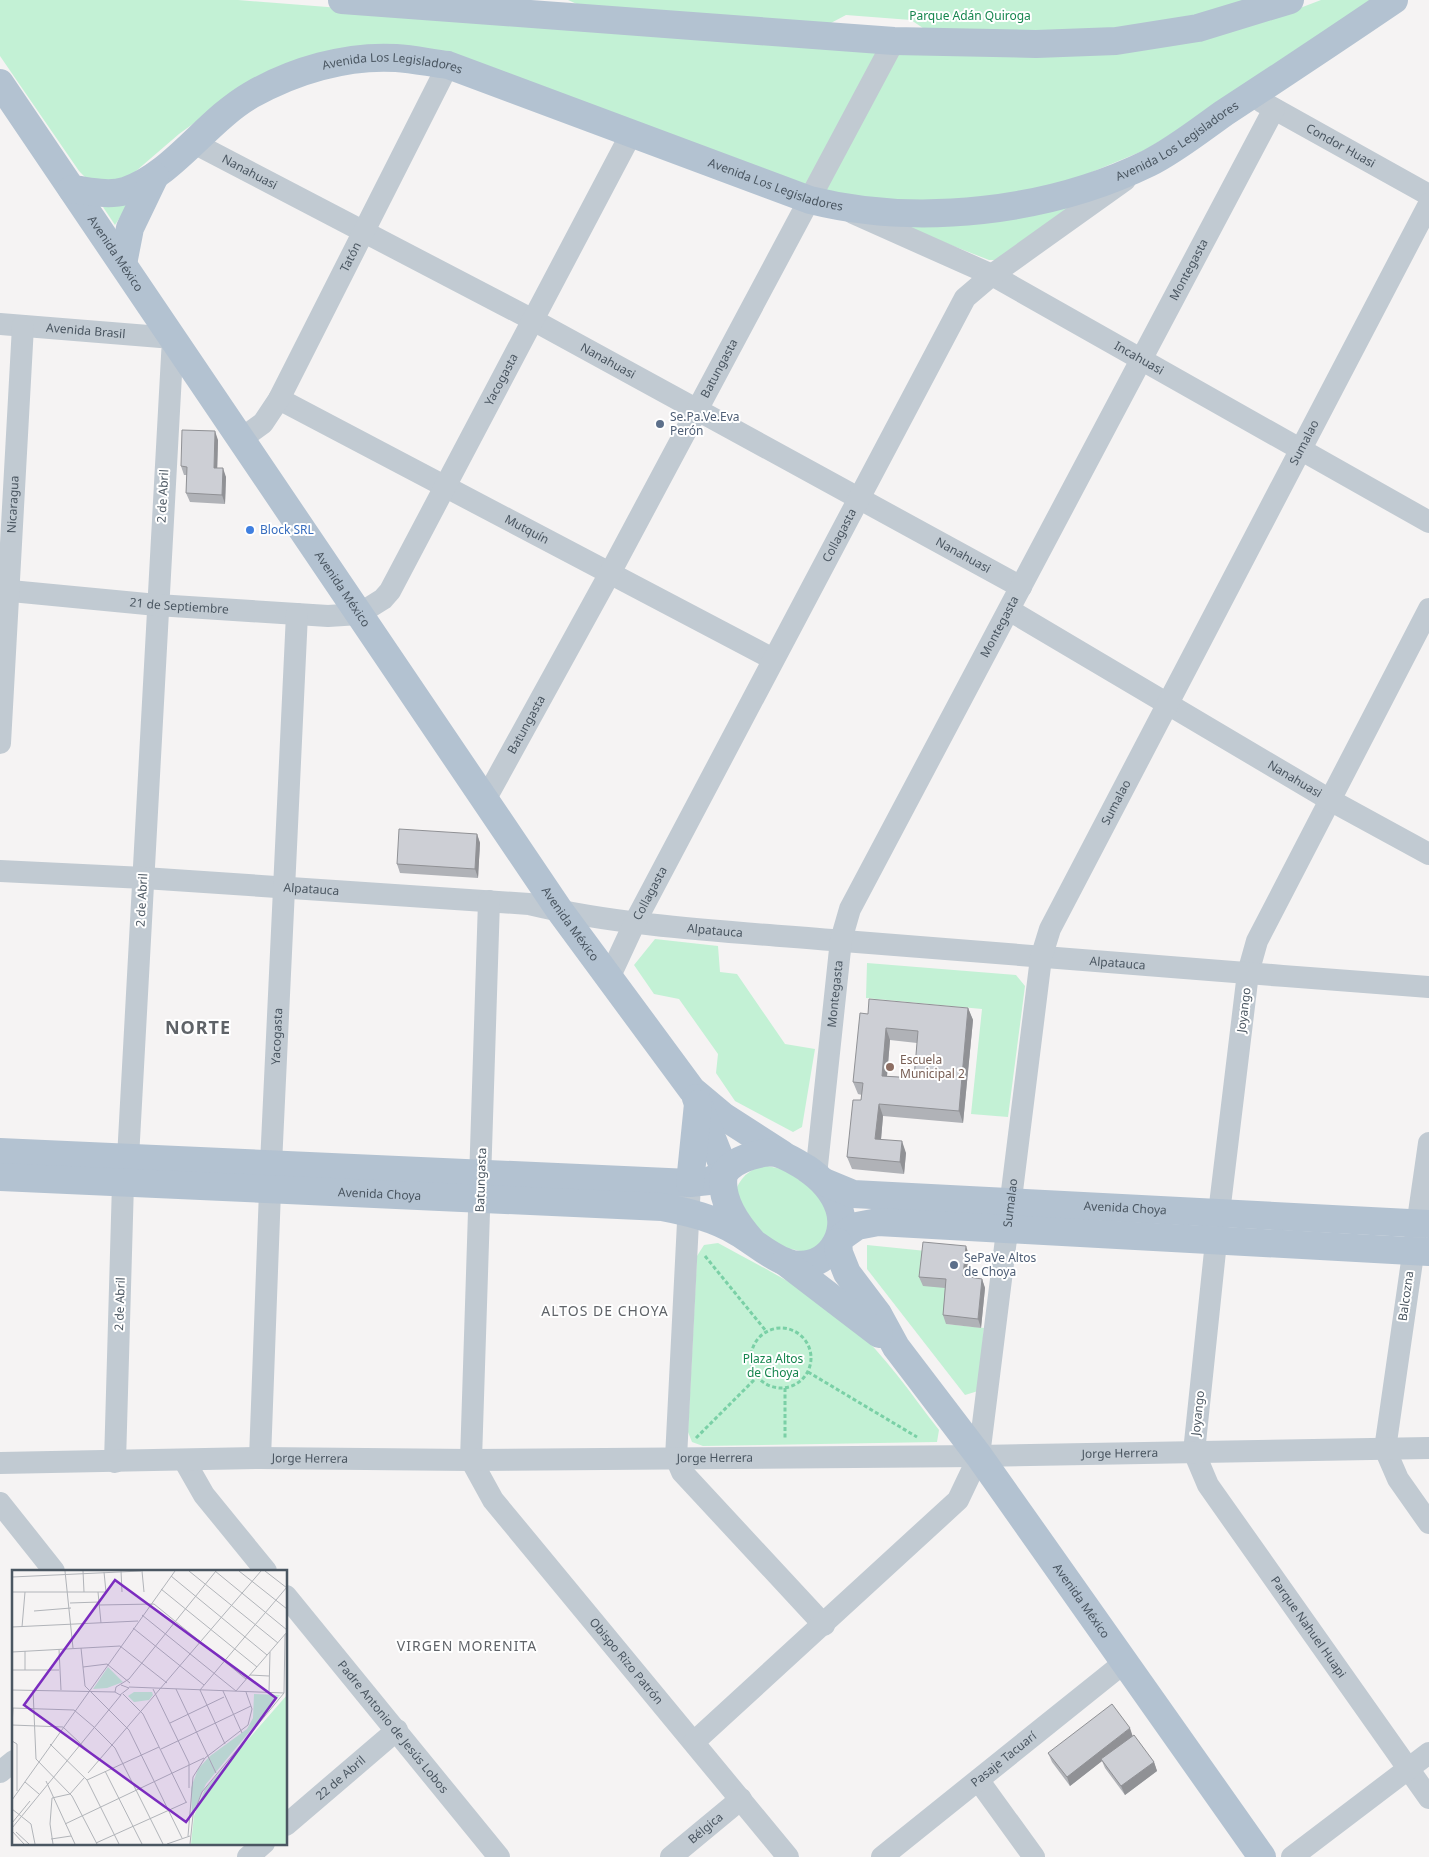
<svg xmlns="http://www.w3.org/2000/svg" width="1429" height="1857" viewBox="0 0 1429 1857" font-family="'Noto Sans',sans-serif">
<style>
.green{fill:#c3f1d5}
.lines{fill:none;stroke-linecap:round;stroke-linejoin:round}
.path{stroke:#7ad0a6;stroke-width:3;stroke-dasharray:4 2.5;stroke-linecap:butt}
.minor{stroke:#c1cad2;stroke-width:22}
.major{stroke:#b3c2d1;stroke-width:28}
.wall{fill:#b0b2b7;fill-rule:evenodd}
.shaded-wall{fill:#909195}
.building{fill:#cdcfd5;stroke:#909195;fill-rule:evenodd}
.service-dot{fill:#5c6f8a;stroke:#fff;stroke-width:2}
.shop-dot{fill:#3f7fe0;stroke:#fff;stroke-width:2}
.education-dot{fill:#8d6e63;stroke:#fff;stroke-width:2}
.labels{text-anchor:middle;stroke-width:4;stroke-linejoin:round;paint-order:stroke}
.park-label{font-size:12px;fill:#17864f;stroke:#fff}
.street-label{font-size:12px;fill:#4a5661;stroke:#fff}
.service-label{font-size:12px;fill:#4e5e75;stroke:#fff;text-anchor:start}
.shop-label{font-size:12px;fill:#366cbe;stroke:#fff;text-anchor:start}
.education-label{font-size:12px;fill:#785e54;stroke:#fff;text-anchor:start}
.neighbourhood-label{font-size:14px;letter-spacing:1px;fill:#5f6368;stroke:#fff}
.district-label{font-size:18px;font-weight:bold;letter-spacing:1px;fill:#5f6368;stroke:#fff}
.inset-road{fill:none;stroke:#b1b4b9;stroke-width:1}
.view{fill:#7b2cbf;fill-opacity:0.15;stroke:#7b2cbf;stroke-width:2.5}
.inset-edge{fill:none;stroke:#4a5661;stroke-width:2.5}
</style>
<rect width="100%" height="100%" fill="#f5f3f3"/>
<g class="green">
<polygon points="0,0 238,0 856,48 1269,20 1321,0 1377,0 1246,89 1145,150 1051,189 962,201 900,200 847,196 800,185 399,48 208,113 179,134 136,171 120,181 109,184 85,177 79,171 0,56"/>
<polygon points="568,0 1257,0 1178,21 1078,32 929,32 911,20 846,15 829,24 579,5"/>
<polygon points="133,197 115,225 101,204"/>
<polygon points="1080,202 997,260 989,260 889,221"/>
<polygon points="655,939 718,946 720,972 737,974 785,1044 815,1049 802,1127 793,1132 735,1101 716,1073 718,1054 679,999 654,994 634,965"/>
<polygon points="867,963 1016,975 1025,986 1008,1117 971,1114 982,1009 866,998"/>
<path d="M767 1166 782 1169 821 1193 832 1234 810 1253 767 1244 735 1193C739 1178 751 1167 767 1166Z"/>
<path d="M718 1243C761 1267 814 1292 851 1325 885 1355 911 1394 939 1430L937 1442 703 1446 692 1442 688 1432 697 1256 704 1245Z"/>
<polygon points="867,1245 926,1251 950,1289 946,1324 984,1328 978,1391 965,1395 867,1269"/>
</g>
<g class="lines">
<g class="path">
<polyline points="705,1256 766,1331"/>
<circle cx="781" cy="1358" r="30"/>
<polyline points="808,1372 917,1437"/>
<polyline points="785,1388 785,1440"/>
<polyline points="696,1438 757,1377"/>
</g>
<g class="minor">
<path id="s1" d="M1262 102 1429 195"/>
<path id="s2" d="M192 142 533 320 1021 587"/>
<path id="s3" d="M853 213 992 275 1429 522"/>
<path id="s4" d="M0 324 173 338 128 1158 123 1183 115 1462"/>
<path id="s5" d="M279 399 773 659"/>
<path id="s6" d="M241 439 263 423 279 399 448 65"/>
<path id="s7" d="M0 590 157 605 328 616 359 614 383 599 390 591 631 134"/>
<path id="s8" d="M1429 609 1257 941 1248 973 1219 1213 1194 1452 1208 1485 1429 1798"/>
<path id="s9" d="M1009 610 1330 800 1429 854"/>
<path id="s10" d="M0 743 23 326"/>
<path id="s11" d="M485 800 610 573 894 41"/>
<path id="s12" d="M0 871 144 878 529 904C629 928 741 932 844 941 1039 958 1234 972 1429 987"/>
<path id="s13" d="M489 901 471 1460 493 1500 788 1857"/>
<path id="s14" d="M609 978 635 922 965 298 992 275 1125 180"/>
<polyline points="1429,1143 1385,1449 1398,1479 1429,1523"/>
<path id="s15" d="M816 1175 841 940 850 909 1274 109"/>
<polyline points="690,1183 676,1458 682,1472 824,1625"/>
<path id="s16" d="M260 1458 271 1164 297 614"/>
<polyline points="184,1460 204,1495 266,1571"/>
<path id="s17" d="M0 1463 260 1458 471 1460 979 1456 1429 1448"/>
<polyline points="0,1503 54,1571"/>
<path id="s18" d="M286 1596 499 1857"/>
<path id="s19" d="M694 1742 958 1500 979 1456 1041 958 1050 929 1429 204"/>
<polyline points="0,1772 14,1761"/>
<polyline points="979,1781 1034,1857"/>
<path id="s20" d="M286 1825 397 1730"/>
<polyline points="248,1857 264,1843"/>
<path id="s21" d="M671 1857 741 1799"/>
<path id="s22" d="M882 1857 1125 1662"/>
<polyline points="1292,1857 1429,1753"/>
</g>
<g class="major">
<polyline points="342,0 894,41 1036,44 1116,41 1198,28 1290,0"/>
<path id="s23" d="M0 83 560 911 692 1090 723 1116 782 1154"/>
<path id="s24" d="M72 189C89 191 108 196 125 191 173 175 206 121 251 95 293 71 346 55 396 58 413 59 431 63 448 65L810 200C918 227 1049 212 1149 163 1175 150 1200 130 1224 113 1281 76 1338 38 1394 0"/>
<polyline points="123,264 130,228 155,176"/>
<polyline points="696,1098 725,1171"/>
<polyline points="0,1152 690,1183 709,1181 724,1174"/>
<path id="s25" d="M0 1177 662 1207C688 1212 714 1218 737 1232 753 1241 769 1256 786 1262 820 1275 850 1241 839 1208 833 1190 821 1178 806 1168 798 1163 790 1158 782 1155 766 1148 733 1159 724 1174 719 1199 736 1223 752 1241"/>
<path id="s26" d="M824 1182 853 1194 1429 1224"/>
<polyline points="690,1183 698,1104"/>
<polyline points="840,1238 857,1226 878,1222 1429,1252"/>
<path id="s27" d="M838 1242 839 1253 847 1273 878 1314 896 1347 979 1456 1262 1857"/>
<polyline points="785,1262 879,1334"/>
</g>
</g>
<g class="wall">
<polygon points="218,440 217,468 226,477 225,504 190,502 186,493 187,475 184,475 181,466"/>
<polygon points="477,834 480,843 478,878 400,873 397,864"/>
<path d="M968 1008 973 1020 963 1123 883 1116 881 1139 906 1153 904 1174 852 1169 847 1157 861 1100 862 1095 858 1094 853 1082 868 1014ZM890 1040 917 1043 914 1078 887 1076Z"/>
<polygon points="969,1255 967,1277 982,1279 985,1288 981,1328 946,1324 943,1315 945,1288 923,1286 919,1277"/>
<polygon points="1133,1736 1154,1762 1157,1771 1125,1795 1105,1768 1102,1761 1070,1786 1052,1762 1048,1753"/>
</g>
<g class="shaded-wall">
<polygon points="215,431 218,440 217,477 214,468"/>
<polygon points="223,468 226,477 225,504 222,495"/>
<polygon points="477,834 480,843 478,878 475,869"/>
<polygon points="968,1008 973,1020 963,1123 959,1111"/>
<polygon points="886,1028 890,1040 886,1088 882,1076"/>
<polygon points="879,1104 883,1116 880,1151 875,1139"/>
<polygon points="902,1141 906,1153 904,1174 900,1162"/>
<polygon points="966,1246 969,1255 966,1286 963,1276"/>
<polygon points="982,1279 985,1288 981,1328 978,1319"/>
<polygon points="1130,1728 1133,1737 1101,1759 1102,1761 1070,1786 1067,1777"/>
<polygon points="1154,1762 1157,1771 1125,1795 1121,1786"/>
</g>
<g class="building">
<polygon points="182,430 215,431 214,468 223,468 222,495 186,493 187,467 181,466"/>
<polygon points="399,829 477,834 475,869 397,864"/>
<path d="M869 999 968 1008 959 1111 879 1104 875 1139 902 1141 900 1162 847 1157 853 1100H861L863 1083 853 1082 860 1013 868 1014ZM886 1028 918 1031 914 1078 882 1076Z"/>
<polygon points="923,1242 966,1246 963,1276 982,1279 978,1319 943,1315 946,1279 919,1277"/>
<polygon points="1112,1704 1130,1728 1067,1777 1048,1753"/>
<polygon points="1134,1735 1154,1762 1121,1786 1101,1759"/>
</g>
<g class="service-dot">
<circle cx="660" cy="424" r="5"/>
<circle cx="954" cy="1265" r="5"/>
</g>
<circle class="shop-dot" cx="250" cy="530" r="5"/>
<circle class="education-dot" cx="890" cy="1067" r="5"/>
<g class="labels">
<g class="park-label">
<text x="970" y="20">Parque Adán Quiroga</text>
<text x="773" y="1363">Plaza Altos<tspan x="773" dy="14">de Choya</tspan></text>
</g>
<g class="street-label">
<text dy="4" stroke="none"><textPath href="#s24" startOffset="361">Avenida Los Legisladores</textPath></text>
<text dy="4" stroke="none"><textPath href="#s24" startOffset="1186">Avenida Los Legisladores</textPath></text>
<text dy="4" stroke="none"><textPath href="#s1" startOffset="90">Condor Huasi</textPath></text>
<text dy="4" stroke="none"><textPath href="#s2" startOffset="65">Nanahuasi</textPath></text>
<text dy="4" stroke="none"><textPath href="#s24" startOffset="766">Avenida Los Legisladores</textPath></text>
<text dy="4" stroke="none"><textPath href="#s23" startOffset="206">Avenida México</textPath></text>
<text dy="4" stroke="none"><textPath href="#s6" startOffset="215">Tatón</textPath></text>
<text dy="4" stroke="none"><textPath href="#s15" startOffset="992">Montegasta</textPath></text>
<text dy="4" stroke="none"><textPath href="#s4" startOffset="86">Avenida Brasil</textPath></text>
<text dy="4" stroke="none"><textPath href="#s3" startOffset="321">Incahuasi</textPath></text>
<text dy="4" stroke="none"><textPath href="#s2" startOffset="470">Nanahuasi</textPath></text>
<text dy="4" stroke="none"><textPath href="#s11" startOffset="491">Batungasta</textPath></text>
<text dy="4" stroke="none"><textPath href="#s7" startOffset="638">Yacogasta</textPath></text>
<text dy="4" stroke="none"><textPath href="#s19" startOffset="1488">Sumalao</textPath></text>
<text transform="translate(163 496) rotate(-87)" y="4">2 de Abril</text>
<text dy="4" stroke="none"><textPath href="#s10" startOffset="239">Nicaragua</textPath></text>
<text dy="4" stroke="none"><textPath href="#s5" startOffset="280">Mutquín</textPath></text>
<text dy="4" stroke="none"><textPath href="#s14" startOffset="499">Collagasta</textPath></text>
<text dy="4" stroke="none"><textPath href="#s2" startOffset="875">Nanahuasi</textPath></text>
<text dy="4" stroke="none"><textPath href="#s23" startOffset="611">Avenida México</textPath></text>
<text dy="4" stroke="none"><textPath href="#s7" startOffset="180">21 de Septiembre</textPath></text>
<text dy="4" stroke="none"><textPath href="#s15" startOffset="588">Montegasta</textPath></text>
<text dy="4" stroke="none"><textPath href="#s11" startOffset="86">Batungasta</textPath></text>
<text dy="4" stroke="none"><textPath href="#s9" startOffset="332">Nanahuasi</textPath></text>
<text dy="4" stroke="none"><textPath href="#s19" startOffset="1082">Sumalao</textPath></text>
<text dy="4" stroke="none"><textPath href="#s12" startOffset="312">Alpatauca</textPath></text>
<text dy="4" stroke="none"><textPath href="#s14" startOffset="94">Collagasta</textPath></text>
<text transform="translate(142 900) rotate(-87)" y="4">2 de Abril</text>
<text dy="4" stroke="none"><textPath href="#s23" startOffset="1016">Avenida México</textPath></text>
<text dy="4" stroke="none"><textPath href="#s12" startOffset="718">Alpatauca</textPath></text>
<text dy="4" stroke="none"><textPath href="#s12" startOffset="1122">Alpatauca</textPath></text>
<text dy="4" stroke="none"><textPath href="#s15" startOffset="182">Montegasta</textPath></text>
<text transform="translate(1244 1010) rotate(-83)" y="4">Joyango</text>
<text dy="4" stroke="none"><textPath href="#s16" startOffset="422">Yacogasta</textPath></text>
<text transform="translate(481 1180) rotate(-88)" y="4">Batungasta</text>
<text dy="4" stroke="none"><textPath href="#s25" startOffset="380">Avenida Choya</textPath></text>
<text dy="4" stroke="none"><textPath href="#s19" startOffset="662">Sumalao</textPath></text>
<text dy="4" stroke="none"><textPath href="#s26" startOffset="304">Avenida Choya</textPath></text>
<text transform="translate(1406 1296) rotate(-82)" y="4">Balcozna</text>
<text transform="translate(120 1304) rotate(-88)" y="4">2 de Abril</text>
<text transform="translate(1198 1413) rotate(-84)" y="4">Joyango</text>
<text dy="4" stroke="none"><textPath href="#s17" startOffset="1120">Jorge Herrera</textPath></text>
<text dy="4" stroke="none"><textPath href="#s17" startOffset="310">Jorge Herrera</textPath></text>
<text dy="4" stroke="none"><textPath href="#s17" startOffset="715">Jorge Herrera</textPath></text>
<text dy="4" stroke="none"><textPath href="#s27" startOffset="436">Avenida México</textPath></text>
<text dy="4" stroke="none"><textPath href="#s8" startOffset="1099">Parque Nahuel Huapi</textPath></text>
<text dy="4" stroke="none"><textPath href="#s13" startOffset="814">Obispo Rizo Patrón</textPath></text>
<text dy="4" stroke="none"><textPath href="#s18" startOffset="169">Padre Antonio de Jesús Lobos</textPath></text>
<text dy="4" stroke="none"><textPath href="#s22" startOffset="156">Pasaje Tacuarí</textPath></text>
<text dy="4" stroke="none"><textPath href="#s20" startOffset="72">22 de Abril</textPath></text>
<text dy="4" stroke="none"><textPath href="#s21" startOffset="45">Bélgica</textPath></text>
</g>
<g class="service-label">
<text x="670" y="421">Se.Pa.Ve.Eva<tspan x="670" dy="14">Perón</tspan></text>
<text x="964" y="1262">SePaVe Altos<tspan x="964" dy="14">de Choya</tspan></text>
</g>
<g class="shop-label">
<text x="260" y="534">Block SRL</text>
</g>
<g class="education-label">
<text x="900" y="1064">Escuela<tspan x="900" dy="14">Municipal 2</tspan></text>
</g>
<g class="neighbourhood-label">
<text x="605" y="1316">ALTOS DE CHOYA</text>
<text x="467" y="1651">VIRGEN MORENITA</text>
</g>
<g class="district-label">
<text x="198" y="1034">NORTE</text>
</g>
</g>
<g transform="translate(12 1570)">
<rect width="275" height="275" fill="#f5f3f3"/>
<path d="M96 97 111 112 95 118 81 119ZM122 122H140L141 125 137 130 122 132 116 126ZM242 124 268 125 194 214 180 244 179 218 186 199 198 186 235 159 241 148ZM275 125V274H179L182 246 193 219Z" fill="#c3f1d5"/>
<path class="inset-road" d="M53 1 61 78M71 1 72 22M109 1 110 22M130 1 132 22M177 1 266 73M203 1 275 60M227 1 275 39M253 1 275 18M159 6 255 85M0 7 129 1M149 19 245 97M0 22H94L92 2M86 22 89 53M58 33 87 32M87 35 142 34 234 109M22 41 59 38M130 45 224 121 275 62M0 57 126 51M10 57 13 22M121 58 192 115M69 78 73 116 117 160 170 268M47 79 49 120M0 82 108 76 155 113M71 97 95 94 118 113M0 100H47M13 100V81M238 105 257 106M109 115 117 118 108 125 103 122 104 117 117 109 204 1M117 117 272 123M141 119 177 193V218M164 119 204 203M0 120 103 122M21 120 24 189 60 226 85 274M211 121 230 163M257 122 258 82M272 123 273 64M111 124 131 144 174 232M0 138 62 140 82 157 103 178 151 274M158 153 212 127M0 155 51 157 87 191M0 157 1 138M0 171 5 174V221M38 174 75 210 107 274M213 174 188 120 275 17M149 179 239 136M93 201 130 274M76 203 249 1M75 210 147 177M34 211 63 274M13 212 27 224M0 230 163 1M0 239 19 254 23 274M0 253 18 231M53 254 192 188M0 258 109 125M0 261 12 274M4 262 17 274M176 266 181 207 193 188 236 155 240 139 234 122M39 269 59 266M84 273 175 232M41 274 38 254 40 228 58 224 72 208M155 274 178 266M178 274 181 245 190 222 272 123"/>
<path class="view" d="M103 10 264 128 174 252 12 135Z"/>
<rect width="275" height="275" class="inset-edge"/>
</g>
</svg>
